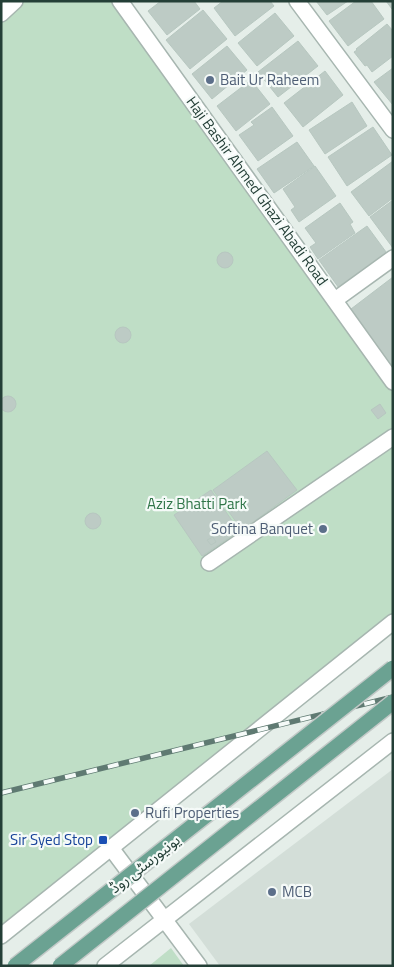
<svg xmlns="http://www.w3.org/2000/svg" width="394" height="967" viewBox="0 0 394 967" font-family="'Titillium Web','Noto Sans Arabic',sans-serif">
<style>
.built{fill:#d3ded8}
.green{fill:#bfdec6}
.building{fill:#bdcbc5;stroke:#b7c7c0}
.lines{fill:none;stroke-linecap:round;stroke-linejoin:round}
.minor-casing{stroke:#a7b6b0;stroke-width:18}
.tertiary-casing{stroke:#a7b6b0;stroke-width:18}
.minor{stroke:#fff;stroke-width:15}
.tertiary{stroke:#fff;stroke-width:15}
.rail-casing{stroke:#5f7a72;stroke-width:5.5}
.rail{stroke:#f5faf8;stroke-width:4;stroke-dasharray:11;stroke-linecap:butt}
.primary-bridge-casing{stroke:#c2c9c7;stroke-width:18;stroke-linecap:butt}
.primary-bridge{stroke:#6ba292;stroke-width:15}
.service-dot{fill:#5c6f8a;stroke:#f5faf8;stroke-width:2}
.transit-dot{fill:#1a4fb4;stroke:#f5faf8;stroke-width:2}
.labels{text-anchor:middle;stroke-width:4.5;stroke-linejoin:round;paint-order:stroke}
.service-label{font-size:15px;fill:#4e5e75;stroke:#f5faf8;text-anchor:start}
.street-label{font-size:15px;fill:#243f37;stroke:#f5faf8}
.park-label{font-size:15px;fill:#2f7548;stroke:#f5faf8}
.transit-label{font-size:15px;fill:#164399;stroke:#f5faf8;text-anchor:end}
</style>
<rect width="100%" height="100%" fill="#e5eee9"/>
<polygon class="built" points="393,769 393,966 220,966 189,924"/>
<g class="green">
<polygon points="1,1 119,1 393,385 393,623 1,936"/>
<polygon points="171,948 184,966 149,966"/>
</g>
<g class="building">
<polygon points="161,1 194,1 200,9 167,35 148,11"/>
<polygon points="223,1 270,1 274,6 235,36 214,8"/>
<polygon points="316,1 348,1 327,15"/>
<polygon points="356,1 371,1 384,19 348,46 329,21"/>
<polygon points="386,1 393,1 393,8 392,9"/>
<polygon points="203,10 227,39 190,69 166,40"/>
<polygon points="275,13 294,36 257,66 238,43"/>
<polygon points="387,24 393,31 393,56 372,72 367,65 365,66 354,52 357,50 356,49"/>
<polygon points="298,41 318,66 278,97 258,72"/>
<polygon points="227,46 247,70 212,99 192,74"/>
<polygon points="393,68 393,105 374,82"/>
<polygon points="325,71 343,95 303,127 284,103"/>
<polygon points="251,80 270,104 236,131 217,106"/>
<polygon points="352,102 367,126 325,154 309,130"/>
<polygon points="272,107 293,136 258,161 239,135 254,125 251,122"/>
<polygon points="373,127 392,155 347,186 328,157"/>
<polygon points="297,142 314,166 274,193 257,169"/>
<polygon points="393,161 393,198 369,216 351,192"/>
<polygon points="315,166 336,196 299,222 291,210 295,207 283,189"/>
<polygon points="393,200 393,248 370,217"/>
<polygon points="340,203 353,222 350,224 355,233 318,259 310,247 316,243 305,228"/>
<polygon points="367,226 389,256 341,291 319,260"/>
<circle cx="225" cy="260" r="8"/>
<polygon points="393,277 393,368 351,309"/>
<circle cx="123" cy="335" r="8"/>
<circle cx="8" cy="404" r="8"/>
<polygon points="380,404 386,413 378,419 371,410"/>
<polygon points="267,451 297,490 242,530 213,490"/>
<polygon points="211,490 239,531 202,556 174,515"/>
<polygon points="200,499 205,507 197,512 192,505"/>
<circle cx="93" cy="521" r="8"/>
<polygon points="213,537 216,542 211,545 207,540"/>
</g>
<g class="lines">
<defs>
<g id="minor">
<polyline points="297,1 393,130"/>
<polyline points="335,300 393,258"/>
<polyline points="209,563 393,437"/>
</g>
<g id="tertiary">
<polyline points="120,1 393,382"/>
<polyline points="1,14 15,1"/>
<polyline points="111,848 199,966"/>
<polyline points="1,936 393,622"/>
<polyline points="105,966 393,741"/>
</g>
</defs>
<use href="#minor" class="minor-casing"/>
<use href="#tertiary" class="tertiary-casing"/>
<use href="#minor" class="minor"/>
<use href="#tertiary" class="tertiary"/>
<defs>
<polyline id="rail" points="1,793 393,697"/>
</defs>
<use href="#rail" class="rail-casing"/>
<use href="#rail" class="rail"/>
<defs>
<g id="primary-bridge">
<polyline points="15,966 393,668"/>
<polyline points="60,966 393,702"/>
</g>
</defs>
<use href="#primary-bridge" class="primary-bridge-casing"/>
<use href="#primary-bridge" class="primary-bridge"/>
</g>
<g class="service-dot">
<circle cx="210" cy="80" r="5"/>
<circle cx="323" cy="529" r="5"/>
<circle cx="135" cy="813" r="5"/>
<circle cx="272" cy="892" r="5"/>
</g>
<rect class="transit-dot" x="98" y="835" width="10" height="10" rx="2.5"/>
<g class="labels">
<g class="service-label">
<text x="220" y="85">Bait Ur Raheem</text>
<text x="313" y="534" text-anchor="end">Softina Banquet</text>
<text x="145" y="818">Rufi Properties</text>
<text x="282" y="897">MCB</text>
</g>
<g class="street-label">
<text transform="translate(257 191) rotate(54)" y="5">Haji Bashir Ahmed Ghazi Abadi Road</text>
<text transform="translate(145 864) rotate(-38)" y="5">یونیورسٹی روڈ</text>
</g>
<g class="park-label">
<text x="197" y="509">Aziz Bhatti Park</text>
</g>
<g class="transit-label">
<text x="93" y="845">Sir Syed Stop</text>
</g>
</g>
<rect width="394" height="967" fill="none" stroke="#243f37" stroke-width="5"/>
</svg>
